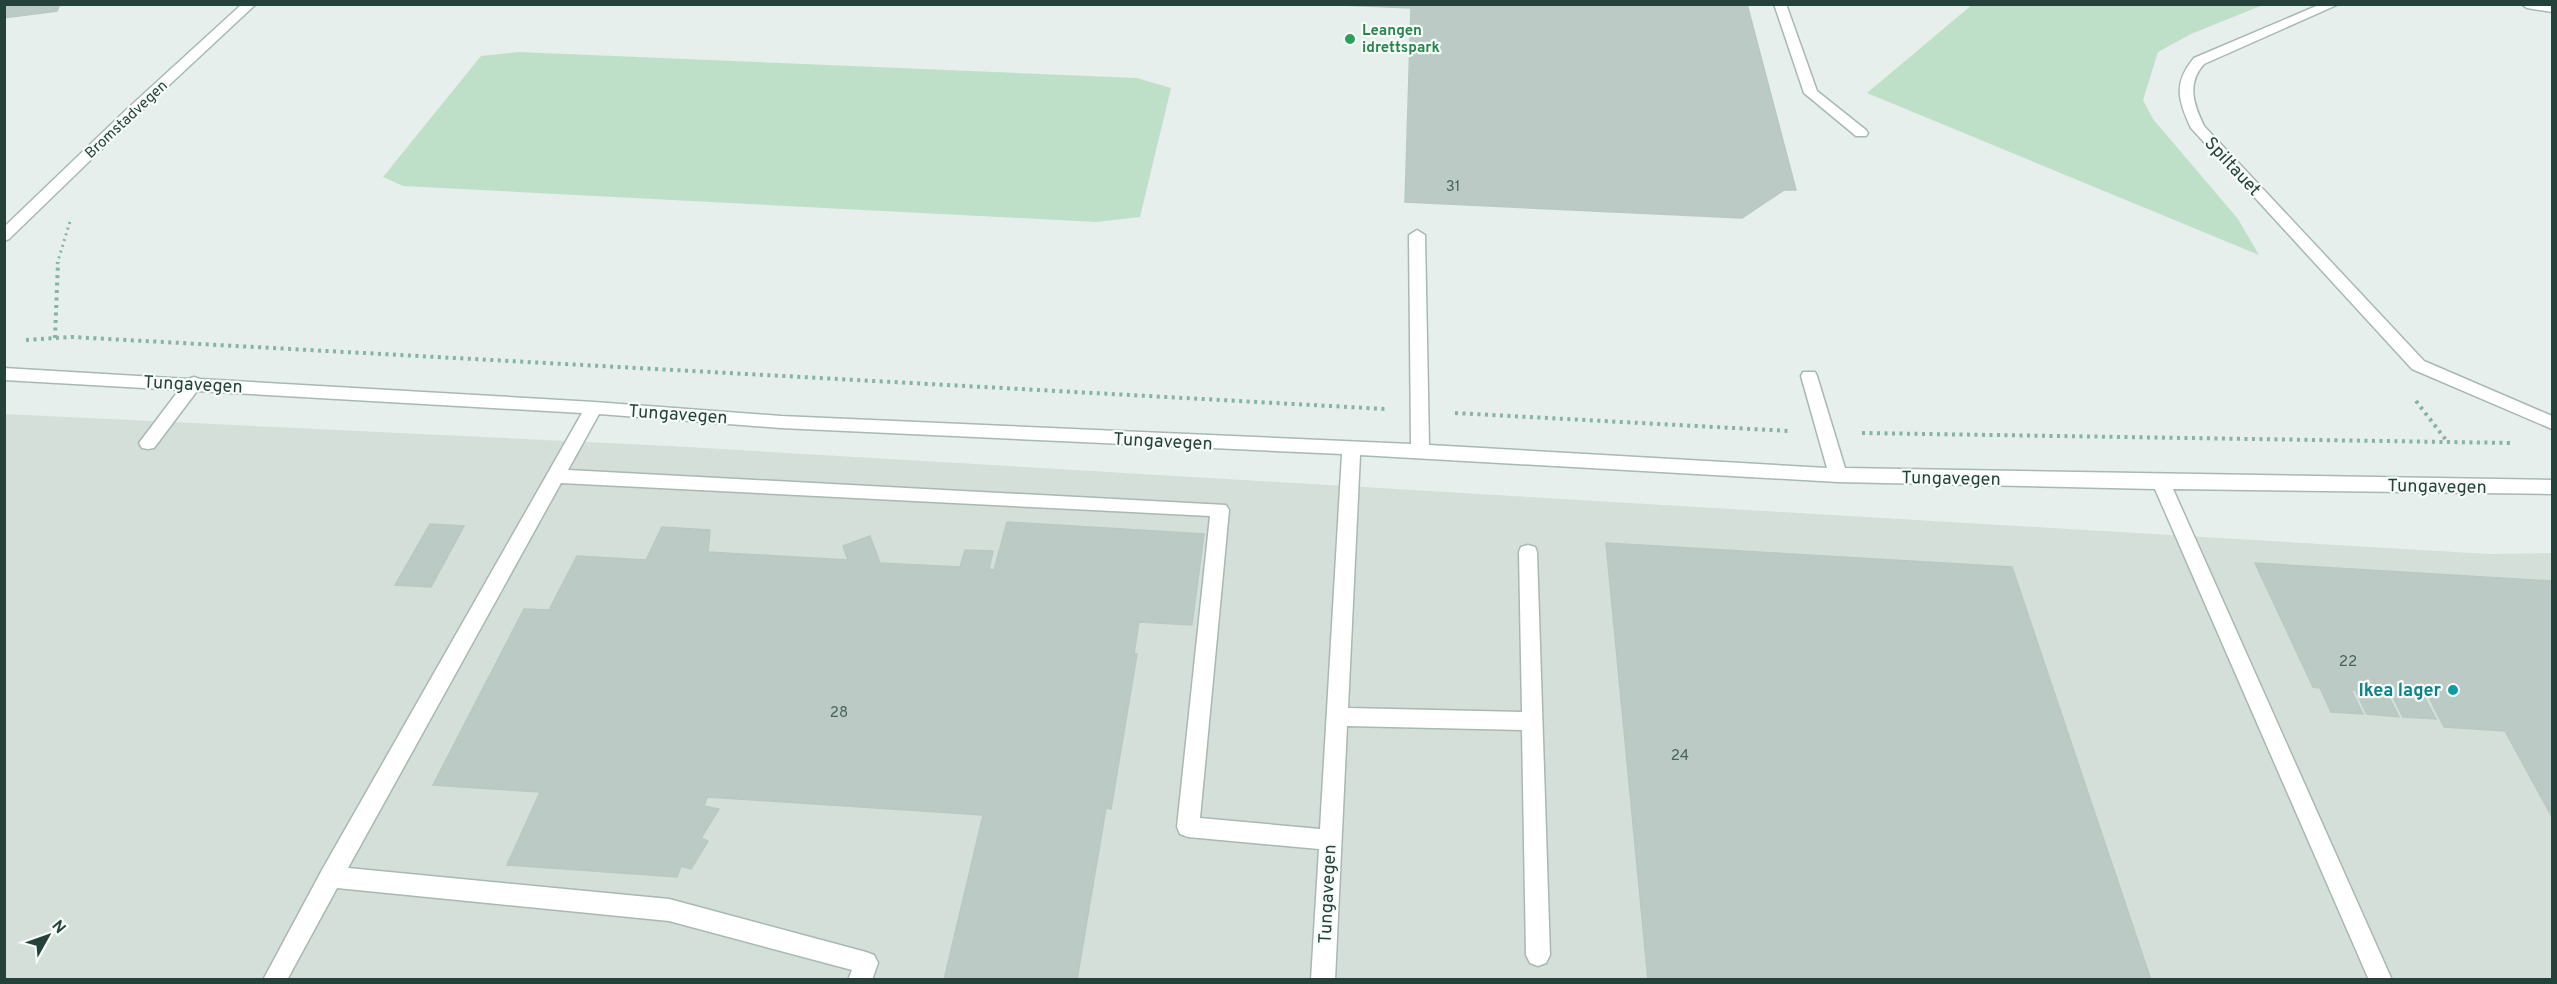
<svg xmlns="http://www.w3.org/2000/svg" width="2557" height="984" viewBox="0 0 2557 984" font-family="Overpass,sans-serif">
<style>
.built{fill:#d4dfda}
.green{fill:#bfe0c8}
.building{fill:#bbcac4;stroke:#b8c9c2;stroke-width:1.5}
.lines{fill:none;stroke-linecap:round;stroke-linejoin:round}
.minor-casing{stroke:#a8b8b2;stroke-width:3}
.path-far1{stroke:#86b3a5;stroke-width:3;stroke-dasharray:2 4;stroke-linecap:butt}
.path{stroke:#86b3a5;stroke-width:4;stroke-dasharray:3 4.5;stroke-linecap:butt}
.minor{fill:#fff;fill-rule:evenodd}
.leisure-dot{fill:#2e9e5b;stroke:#f7fbf9;stroke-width:2}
.culture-dot{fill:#0f9aa8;stroke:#f7fbf9;stroke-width:2}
.labels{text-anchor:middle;stroke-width:4.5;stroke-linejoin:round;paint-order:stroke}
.far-leisure-label{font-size:15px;font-weight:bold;fill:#27864d;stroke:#f7fbf9;text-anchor:start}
.far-street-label{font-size:15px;fill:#24423a;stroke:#f7fbf9}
.number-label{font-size:15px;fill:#4a645c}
.street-label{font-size:18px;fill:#24423a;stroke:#f7fbf9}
.culture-label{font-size:18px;font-weight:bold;fill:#0d838f;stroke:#f7fbf9;text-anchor:end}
</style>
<rect width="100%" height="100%" fill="#e6efeb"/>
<polygon class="built" points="5,414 671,446 2489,554 2552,553 2552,979 5,980"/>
<g class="green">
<polygon points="1973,4 2263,5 2191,34 2158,52 2143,100 2153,119 2238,219 2259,255 1867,93"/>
<polygon points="519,52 1137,78 1171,88 1140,217 1096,222 403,186 383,177 481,56"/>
</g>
<g class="building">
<polygon points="4,4 60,4 57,11 4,18"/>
<polygon points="1316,4 1747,4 1796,190 1784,190 1742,218 1405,202 1411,8"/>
<polygon points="1007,522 1204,534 1192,625 1139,622 1134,654 1137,654 1111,809 1106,808 1077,980 944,980 983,815 707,797 704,806 719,809 701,838 708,841 691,869 681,866 677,877 507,865 540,792 433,785 524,609 549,610 577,556 646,560 662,527 710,530 708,552 848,560 843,546 870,536 880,563 960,567 965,550 993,551 989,569 994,570"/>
<polygon points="430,524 464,526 431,587 395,585"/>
<polygon points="1606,543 2012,567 2151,980 1648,980"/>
<polygon points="2255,563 2552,581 2552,817 2505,731 2444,727 2428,695 2423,695 2436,719 2403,717 2391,693 2387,693 2399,717 2367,714 2355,690 2351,690 2363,714 2331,712 2320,688 2313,687"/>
</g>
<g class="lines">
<defs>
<g id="minor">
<polygon points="242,4 256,4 136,116 9,239 4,241 4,227 126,110"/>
<polygon points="1774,4 1786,4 1817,91 1866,130 1868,133 1866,136 1856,136 1804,93"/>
<path d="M2321 4H2339L2204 64C2186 84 2194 105 2204 126L2424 361 2552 416V429L2412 369 2191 128C2178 100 2173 83 2194 58Z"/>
<polygon points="2521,4 2552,4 2552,12 2527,8"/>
<path d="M1417 230 1425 235 1429 445 1827 468 1801 376 1803 372H1815L1817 376 1845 468 2552 480V494L2173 489 2392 980H2369L2155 489 1838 482 1360 455 1348 708 1522 712 1519 552 1521 547 1528 545 1535 547 1537 552 1550 955 1546 963 1538 966 1530 963 1526 955 1522 730 1347 726 1335 980H1311L1319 849 1188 837 1180 834 1177 827 1210 516 561 483 348 868 669 899 866 952 874 955 878 963 872 980H848L852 970 669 921 337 888 287 980H263L322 870 582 413 197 391 154 448 148 449 142 448 139 443 179 390 4 380V368L188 379 194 377 200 379 594 402 781 416 1411 444 1409 235ZM599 414 781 428 1342 454 1320 829 1200 818 1229 510 1226 505 568 470Z"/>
</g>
</defs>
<use href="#minor" class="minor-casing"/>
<polyline class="path-far1" points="57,264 71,218"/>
<g class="path">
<polyline points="55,338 58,262"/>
<polyline points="26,340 72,337 1385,409"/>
<polyline points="2416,401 2446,440"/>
<polyline points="1455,413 1789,431"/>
<polyline points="1862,433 2512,443"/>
</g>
<use href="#minor" class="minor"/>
</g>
<circle class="leisure-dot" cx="1350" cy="39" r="6"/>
<circle class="culture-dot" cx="2453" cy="690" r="6"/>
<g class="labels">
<g class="far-leisure-label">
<text x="1362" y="35">Leangen<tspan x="1362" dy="17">idrettspark</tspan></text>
</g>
<g class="far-street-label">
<text transform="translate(126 119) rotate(-43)" y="5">Bromstadvegen</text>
</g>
<g class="number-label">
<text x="1453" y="191">31</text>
<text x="2348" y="666">22</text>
<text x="839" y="717">28</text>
<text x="1680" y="760">24</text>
</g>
<g class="street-label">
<text transform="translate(2233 166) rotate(47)" y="6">Spiltauet</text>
<text transform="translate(193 384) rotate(3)" y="6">Tungavegen</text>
<text transform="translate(678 414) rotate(4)" y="6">Tungavegen</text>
<text transform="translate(1163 441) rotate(3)" y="6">Tungavegen</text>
<text transform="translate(1951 478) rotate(1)" y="6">Tungavegen</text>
<text transform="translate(2437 486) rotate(1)" y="6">Tungavegen</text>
<text transform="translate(1327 894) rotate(-87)" y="6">Tungavegen</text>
</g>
<g class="culture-label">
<text x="2441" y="696">Ikea lager</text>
</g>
</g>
<rect width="2557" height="984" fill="none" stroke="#24423a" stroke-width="12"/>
<g transform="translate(48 936) rotate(50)" stroke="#f7fbf9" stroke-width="4.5" paint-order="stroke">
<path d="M0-4.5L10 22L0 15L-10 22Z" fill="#24423a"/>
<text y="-9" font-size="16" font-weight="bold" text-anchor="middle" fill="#24423a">N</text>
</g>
</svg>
